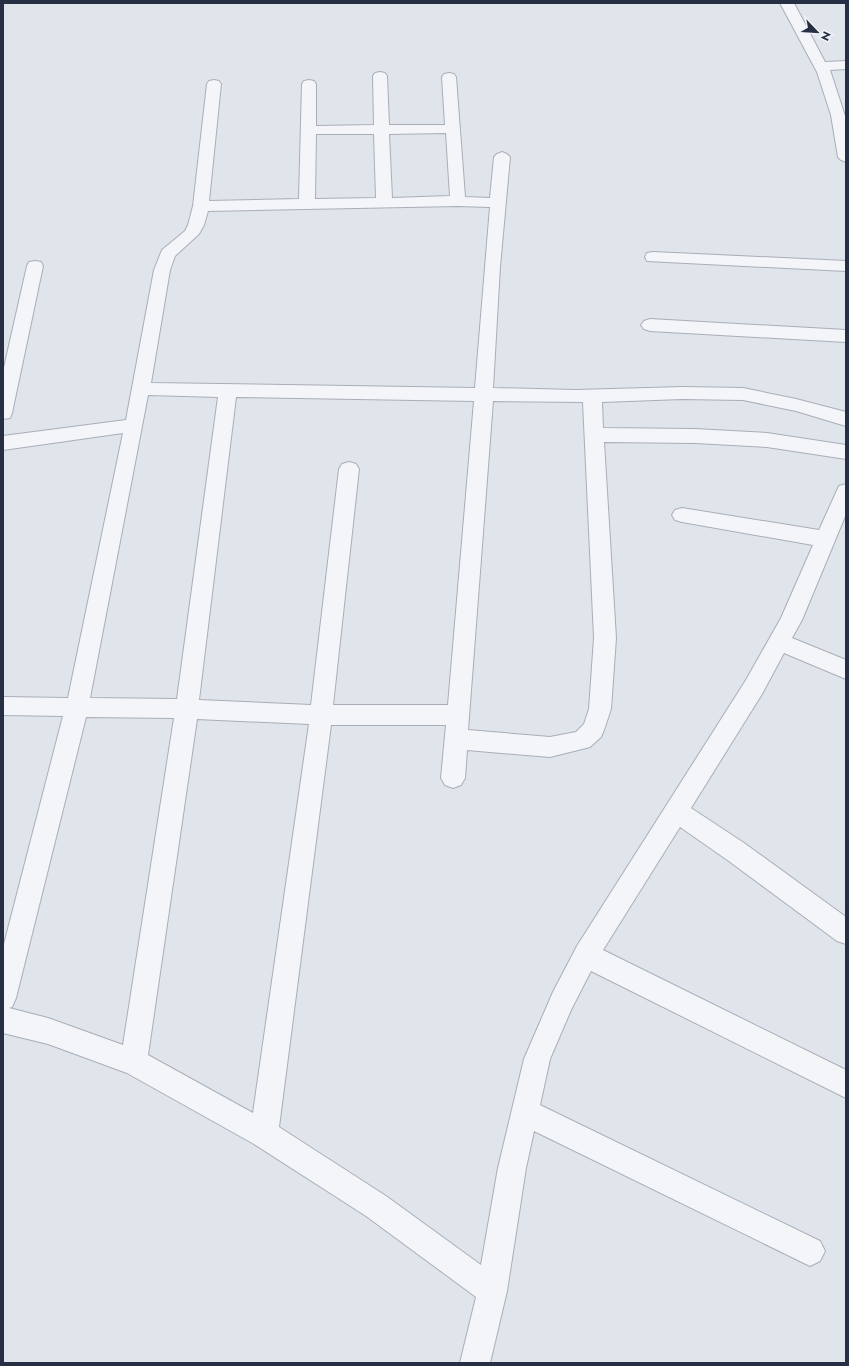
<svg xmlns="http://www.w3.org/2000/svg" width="849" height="1366" viewBox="0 0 849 1366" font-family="Jost,sans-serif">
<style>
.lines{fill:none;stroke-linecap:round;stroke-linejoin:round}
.minor-casing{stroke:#a8aeb9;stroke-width:2}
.minor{fill:#f4f5f9;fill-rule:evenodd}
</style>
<rect width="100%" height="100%" fill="#e0e4eb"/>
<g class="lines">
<defs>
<g id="minor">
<polygon points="780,3 794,3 825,62 846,61 846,69 830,70 846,119 846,162 841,160 838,157 831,115 817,72"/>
<path d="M380 72 385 73 387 76 389 125H445L442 77 444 74 449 73 454 74 456 77 465 197 490 198 494 157 497 154 502 152 507 154 510 157 500 267 493 388 576 390 682 387 743 388 796 399 846 412V426L796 411 743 400 682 399 602 402 603 428 695 429 767 433 846 445V459L767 447 695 443 604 442 616 638 611 709 604 730 601 737 590 747 550 757 467 750 465 778 461 785 453 788 445 785 441 778 446 725H331L279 1127 386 1196 481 1265 498 1168 524 1059 553 992 577 946 746 680 781 618 813 545 682 522 675 520 672 515 675 510 682 508 819 530 839 486 846 484V514L802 620 792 638 846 660V679L784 653 762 694 691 808 744 843 846 917V944L837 941 726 859 680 827 603 950 846 1070V1098L591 971 571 1010 550 1059 540 1105 820 1241 825 1251 820 1261 810 1266 534 1131 526 1168 507 1291 490 1363H460L476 1297 366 1216 254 1144 127 1073 48 1044 3 1033V948L63 716 3 715V697L68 698 123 433 3 450V436L126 420 154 270 162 250 185 231 188 225 193 206 207 84 209 81 214 80 219 81 221 84 209 201 299 199 302 84 304 81 309 80 314 81 316 84V126L374 125 373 76 375 73ZM446 133 450 196 392 198 389 134ZM316 134H374L376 198 315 199ZM458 206 490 207 475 388 151 383 170 270 175 256 199 234 204 225 208 211ZM148 395 218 397 177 699 90 698ZM236 397 474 401 448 705H333L359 469 356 464 349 462 342 464 339 469 311 705 199 700ZM493 401 583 402 594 638 589 709 584 724 576 732 550 737 468 730ZM86 717 174 718 123 1045 48 1018 9 1008 12 1007 16 998ZM197 719 309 724 253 1113 148 1055Z"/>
<polygon points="653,252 846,261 846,271 647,261 645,257 647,253"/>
<polygon points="35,261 41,262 43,266 12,413 10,418 3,419 3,372 27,266 29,262"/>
<polygon points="650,319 846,330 846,342 650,331 644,329 641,325 644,321"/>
</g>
</defs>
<use href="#minor" class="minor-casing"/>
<use href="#minor" class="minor"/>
</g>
<rect width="849" height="1366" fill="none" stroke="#272f44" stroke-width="8"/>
<g transform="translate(817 32) rotate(115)" stroke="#f0f3f8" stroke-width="3" paint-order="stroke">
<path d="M0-3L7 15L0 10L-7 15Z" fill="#272f44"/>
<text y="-6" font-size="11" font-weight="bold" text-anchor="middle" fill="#272f44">N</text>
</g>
</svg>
